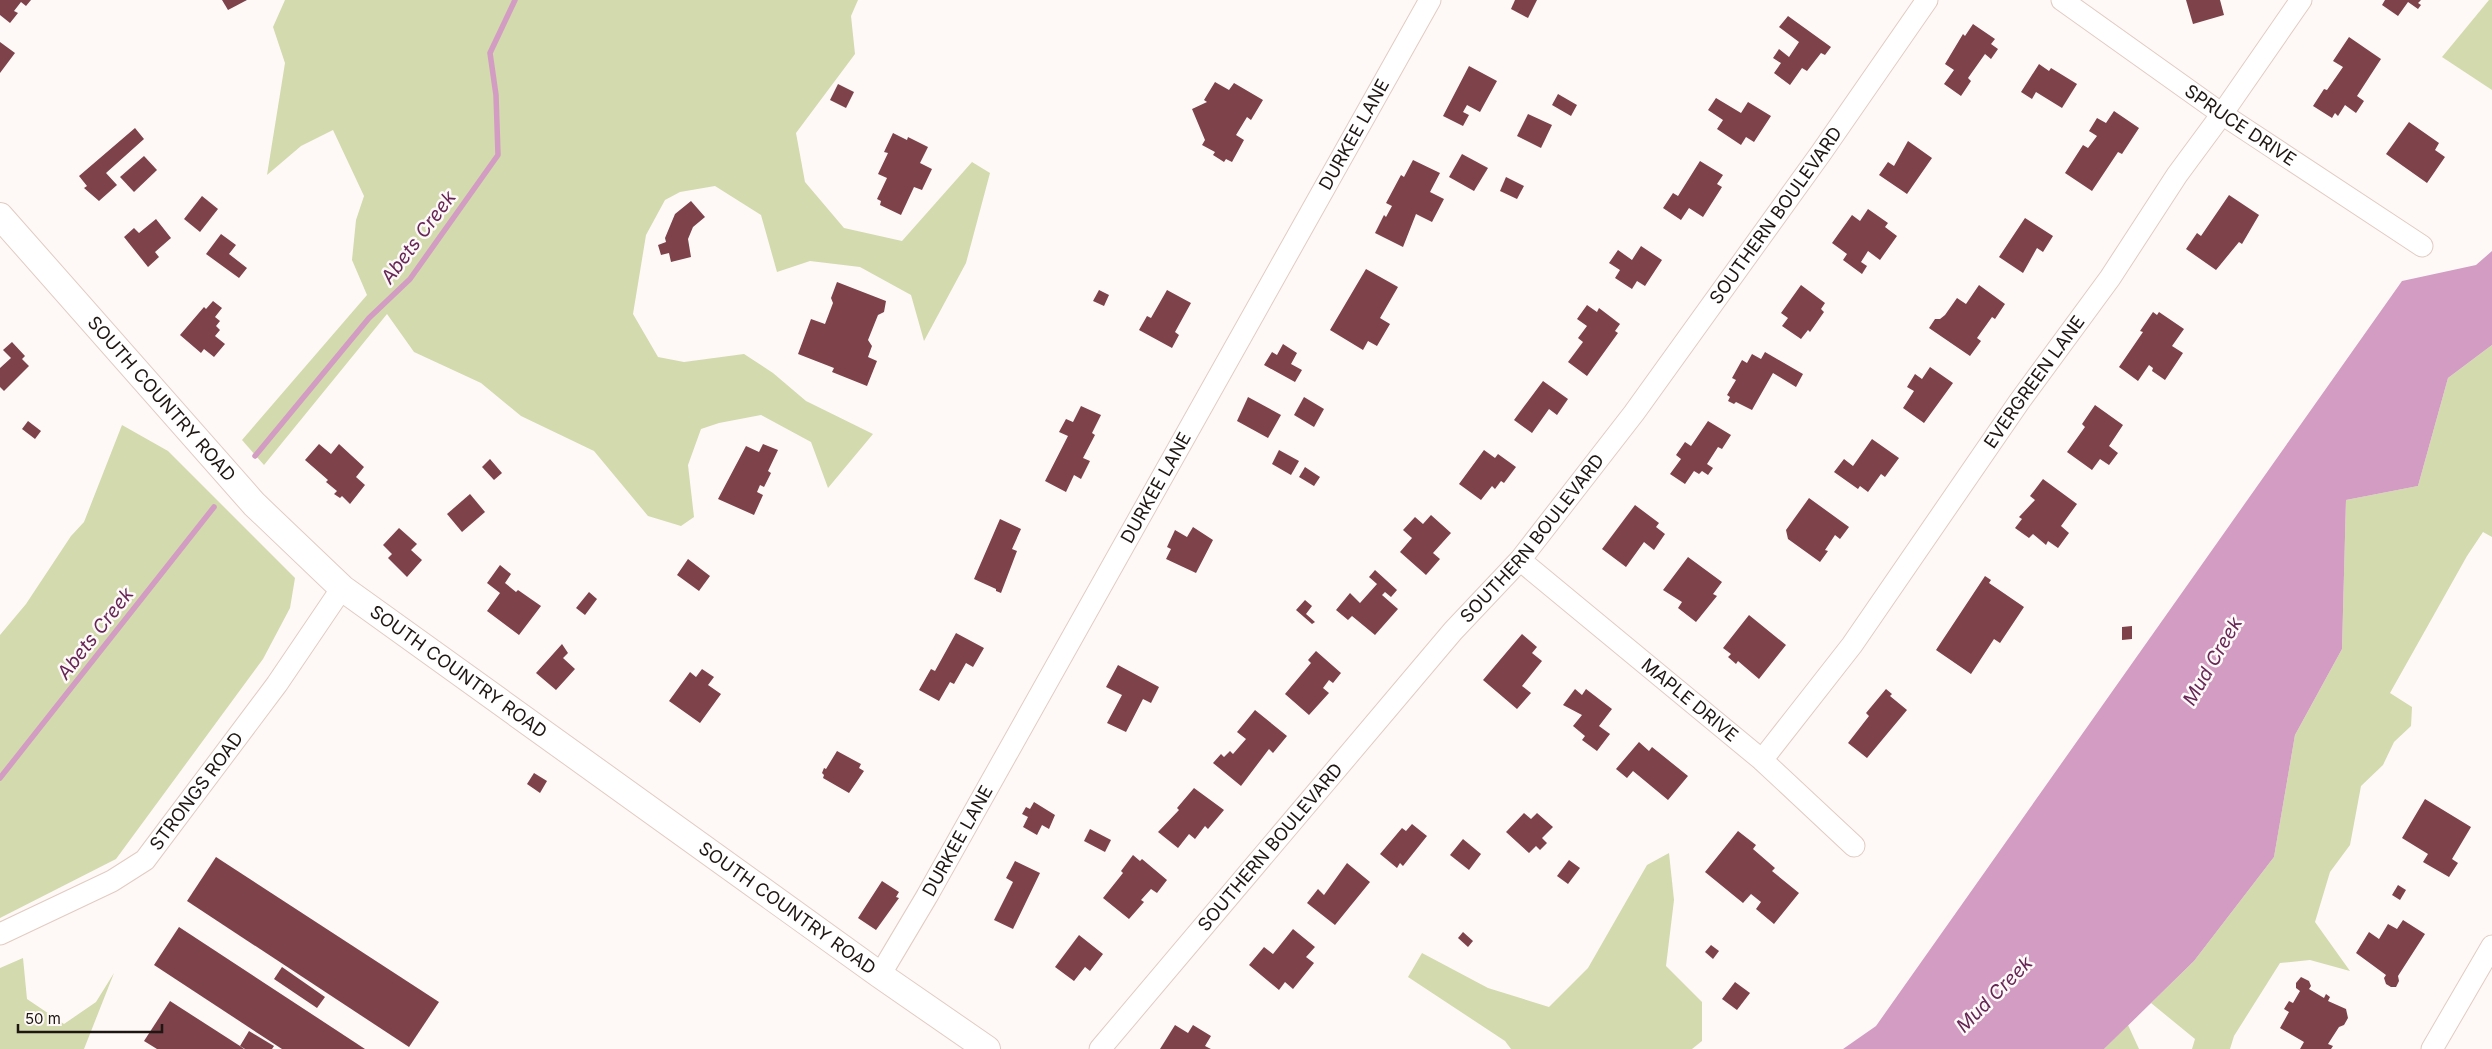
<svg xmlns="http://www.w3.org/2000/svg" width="2492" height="1049" viewBox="0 0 2492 1049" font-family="Inter,sans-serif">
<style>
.green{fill:#d3daad}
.water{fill:#d39cc2}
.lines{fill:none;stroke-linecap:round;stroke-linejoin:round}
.stream{stroke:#d39cc2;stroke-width:5.5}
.building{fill:#7d424a}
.minor-casing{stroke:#e3cbc1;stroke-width:23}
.major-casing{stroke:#e3cbc1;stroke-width:28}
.minor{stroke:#fff;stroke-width:21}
.major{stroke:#fff;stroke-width:26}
.labels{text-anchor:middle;stroke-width:5;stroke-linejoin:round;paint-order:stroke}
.street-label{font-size:18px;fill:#1e1612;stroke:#fef9f7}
.water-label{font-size:19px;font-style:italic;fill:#662556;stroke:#fef9f7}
</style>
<rect width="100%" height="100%" fill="#fef9f7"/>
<g class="green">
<polygon points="285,0 858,0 851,16 855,54 796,133 805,182 844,228 902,241 972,162 990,173 966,263 924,341 911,295 860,267 810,261 777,272 761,215 715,186 680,192 665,200 646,235 633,314 658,357 684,362 744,354 773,373 806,401 873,434 828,488 811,442 761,415 719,423 701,429 688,465 694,517 681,526 648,516 594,451 521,416 481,383 414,352 387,314 264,465 242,440 367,295 352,260 356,220 364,196 333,130 301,146 267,175 285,63 273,27"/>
<polygon points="2489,0 2492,0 2492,90 2442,57"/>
<polygon points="2492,345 2492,537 2483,532 2467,556 2390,693 2412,707 2411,726 2394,742 2383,765 2361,786 2350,845 2330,872 2315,922 2350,971 2310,960 2280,963 2234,1036 2230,1049 2192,1049 2195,1039 2151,1003 2194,961 2274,857 2295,735 2342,649 2346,500 2418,486 2448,378"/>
<polygon points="122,425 168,451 295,578 290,608 263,659 116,859 0,918 0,635 26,604 71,536 84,522"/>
<polygon points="1669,853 1674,900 1666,966 1702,1002 1702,1041 1692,1049 1511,1049 1505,1041 1408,977 1422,953 1488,988 1549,1007 1588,968 1647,865"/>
<polygon points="23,958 27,999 64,1024 96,1002 114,973 84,1049 0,1049 0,968"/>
<polygon points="2128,1025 2139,1049 2104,1049"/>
</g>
<polygon class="water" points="2492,251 2492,345 2448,378 2418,486 2346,500 2342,649 2295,735 2274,857 2194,961 2104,1049 1843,1049 1876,1026 2402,281 2476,265"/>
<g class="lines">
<g class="stream">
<polyline points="255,456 369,318 410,279 498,155 496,95 490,53 515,0"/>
<polyline points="0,778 214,507"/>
</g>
</g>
<g class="building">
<polygon points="0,0 31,0 26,6 21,2 14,11 18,13 10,23 0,15"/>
<polygon points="222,0 247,0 228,10"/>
<polygon points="1515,0 1537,0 1528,18 1511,9"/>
<polygon points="2186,0 2220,0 2224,15 2193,24"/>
<polygon points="2385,0 2421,0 2418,3 2421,5 2418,9 2408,2 2398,16 2382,5"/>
<polygon points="1788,16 1831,47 1825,55 1821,53 1807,71 1802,68 1790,85 1774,73 1781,63 1773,58 1779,49 1789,57 1799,42 1779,27"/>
<polygon points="1973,24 1995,39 1991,44 1998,49 1991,59 1985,54 1968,78 1971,81 1961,96 1944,84 1954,70 1945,64 1963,34 1965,36"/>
<polygon points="2349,37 2381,59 2357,96 2364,101 2356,113 2345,105 2338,116 2335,113 2332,118 2313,106 2324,89 2327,90 2343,67 2333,61"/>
<polygon points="0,42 15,53 0,73"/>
<polygon points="2039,64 2049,71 2051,68 2077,84 2062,108 2036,92 2032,99 2021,92"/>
<polygon points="1469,66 1497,81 1480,112 1467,105 1463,112 1469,115 1463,126 1443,116"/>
<polygon points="1215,82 1229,90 1234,83 1263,100 1251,120 1247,117 1236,135 1244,140 1232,162 1226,159 1224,162 1213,155 1215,152 1202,145 1205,140 1192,109 1207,102 1204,100"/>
<polygon points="838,84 854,92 846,108 830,100"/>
<polygon points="1558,94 1577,105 1571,116 1552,105"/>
<polygon points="1716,98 1741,113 1748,102 1771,116 1754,142 1746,137 1741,145 1717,129 1723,120 1708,110"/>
<polygon points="2114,111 2139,128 2122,154 2118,152 2092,191 2065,173 2083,145 2088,148 2097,136 2089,131 2097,118 2106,123"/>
<polygon points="1528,114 1552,125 1541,148 1517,136"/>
<polygon points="2409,122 2439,143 2435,150 2445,157 2427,183 2386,154"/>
<polygon points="135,128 144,139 106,173 117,185 99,201 84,188 87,186 79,176"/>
<polygon points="893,133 907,140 908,137 928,147 920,163 932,169 922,190 914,187 901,215 880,205 881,201 877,199 887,178 878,174 888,153 884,152"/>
<polygon points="1908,141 1932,158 1907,194 1879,175 1888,162 1894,166"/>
<polygon points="1462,154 1488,168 1474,191 1449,177"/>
<polygon points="144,156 157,170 134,192 120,177"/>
<polygon points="1413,160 1440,173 1430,192 1444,199 1432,222 1416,214 1403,247 1375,233 1384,215 1386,217 1392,206 1386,203 1401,175 1404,177"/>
<polygon points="1700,161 1723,175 1717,184 1722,187 1703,217 1689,208 1681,220 1663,208 1673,193 1678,196"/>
<polygon points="1506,177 1524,186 1517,199 1500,191"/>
<polygon points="2229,195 2259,215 2242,244 2239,242 2216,270 2186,249 2197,233 2201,236"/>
<polygon points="202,196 218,209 200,232 184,219"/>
<polygon points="691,201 705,217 693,227 688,239 691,257 671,262 669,253 661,255 658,245 666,242 665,238 675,214"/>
<polygon points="1868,209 1888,223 1885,227 1897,236 1880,260 1868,251 1861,262 1867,266 1862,274 1843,260 1847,254 1832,243 1852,215 1860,221"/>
<polygon points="2025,218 2053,236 2043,252 2037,248 2023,273 1999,257"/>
<polygon points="156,219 171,238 155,252 159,257 148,267 124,237 134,228 139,233"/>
<polygon points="221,234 236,245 229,254 247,268 239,278 206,254"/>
<polygon points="1641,246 1662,260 1645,286 1637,281 1632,289 1615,278 1620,270 1609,263 1618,250 1632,260"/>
<polygon points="1366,269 1398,287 1380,318 1390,324 1377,346 1368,341 1363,350 1330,330"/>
<polygon points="837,282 886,301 884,312 878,315 868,340 872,346 868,357 877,361 867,386 832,372 834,368 798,354 811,319 825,324 833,303 831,298"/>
<polygon points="1801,285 1825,303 1821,309 1824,312 1810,332 1808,330 1801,339 1782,326 1788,318 1781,313"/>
<polygon points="1979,285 2005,304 1995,319 1992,317 1977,338 1981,341 1970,356 1929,328 1935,319 1940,319 1945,315 1957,298 1966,304"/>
<polygon points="1099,290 1109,295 1104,306 1093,301"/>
<polygon points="1167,290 1191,303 1175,332 1179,335 1172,348 1139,330 1147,316 1151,318"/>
<polygon points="213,301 222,308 215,317 220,321 216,326 220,330 215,336 225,344 214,357 204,349 201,353 180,335 204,307 206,309"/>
<polygon points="1587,305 1597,312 1599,308 1620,324 1615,331 1618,333 1587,376 1568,362 1583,342 1578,338 1587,326 1577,319"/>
<polygon points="2153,312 2157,315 2159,312 2184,329 2172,346 2183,353 2165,380 2152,371 2153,368 2149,365 2138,381 2119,367 2143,332 2140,331"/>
<polygon points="12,342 25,356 22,359 29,366 4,391 0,387 0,368 11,358 3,350"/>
<polygon points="1283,344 1297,353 1291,364 1302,370 1295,382 1264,365 1272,352 1277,355"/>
<polygon points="1765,352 1803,374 1796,387 1773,373 1752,410 1736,402 1734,404 1728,401 1730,397 1727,395 1736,380 1732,378 1742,360 1747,363 1752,354 1761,359"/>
<polygon points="1930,367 1953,383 1924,423 1903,408 1914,391 1907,387 1915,374 1922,379"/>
<polygon points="1543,381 1568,399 1557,415 1549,409 1532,433 1514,420"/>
<polygon points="1248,397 1281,415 1268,438 1237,421"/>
<polygon points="1304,397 1324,409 1314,427 1294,415"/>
<polygon points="2095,405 2123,425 2109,446 2118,453 2109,465 2100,459 2092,470 2067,452 2085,427 2082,424"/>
<polygon points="1081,406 1101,415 1092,433 1095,435 1083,458 1090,461 1081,479 1074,475 1066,492 1045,481 1068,436 1059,432 1066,419 1073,422"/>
<polygon points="28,421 41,431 35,439 22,429"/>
<polygon points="1708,421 1731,435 1722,449 1718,447 1707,464 1713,468 1708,475 1702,471 1699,474 1694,471 1685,484 1670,474 1681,459 1676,455 1685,442 1691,446"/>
<polygon points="1872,439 1899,458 1885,477 1881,474 1868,492 1860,486 1858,489 1834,472 1844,459 1853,466"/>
<polygon points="319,444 331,454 339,444 364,467 356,477 365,485 350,504 342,496 340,498 334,494 337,491 326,482 328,480 305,460"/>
<polygon points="763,444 778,450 768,471 771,473 764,487 760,485 757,492 763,495 754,515 718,499 746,446 759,452"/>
<polygon points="1279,450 1299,461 1291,475 1272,464"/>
<polygon points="1484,450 1495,458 1498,454 1516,467 1504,483 1501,481 1495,489 1492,486 1481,500 1459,484"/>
<polygon points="490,459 502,473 494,480 482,467"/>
<polygon points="1305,467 1320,477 1314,486 1299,477"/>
<polygon points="2043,479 2077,504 2061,526 2069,533 2058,548 2048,541 2046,545 2033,534 2029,538 2015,528 2022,519 2019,517 2035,500 2030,496"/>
<polygon points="470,494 485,512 462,532 447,514"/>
<polygon points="1809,498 1849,527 1840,539 1835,535 1825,550 1828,551 1820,562 1788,539 1786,530"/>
<polygon points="1635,505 1659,523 1656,527 1665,534 1654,550 1644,542 1626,567 1602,549"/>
<polygon points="1431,515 1451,533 1433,553 1440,559 1426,575 1400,552 1412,538 1403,530 1415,517 1423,524"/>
<polygon points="1000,519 1021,529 1012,549 1017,551 1001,593 996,591 996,589 974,579"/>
<polygon points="1193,527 1213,540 1196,573 1166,559 1171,549 1167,547 1175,530 1187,537"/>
<polygon points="399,528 417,544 411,550 422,560 407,577 388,558 392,554 383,545"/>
<polygon points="1688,557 1722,582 1713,594 1717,596 1696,622 1678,608 1682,602 1663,590"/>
<polygon points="688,559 710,576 699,591 677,575"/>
<polygon points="500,565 511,574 505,583 516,592 518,590 541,606 519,635 487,611 500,593 487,583"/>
<polygon points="1375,570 1397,590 1391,597 1385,592 1382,595 1398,609 1375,635 1352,616 1348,620 1336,610 1350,593 1360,603 1377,584 1369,577"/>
<polygon points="1985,576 1991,580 1989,583 2024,607 2000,643 1994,639 1971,674 1936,650"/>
<polygon points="589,592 597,599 585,615 576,608"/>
<polygon points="1305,600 1312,606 1306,614 1315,622 1312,624 1296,610"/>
<polygon points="1749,615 1786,645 1759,679 1738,661 1736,664 1728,657 1731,654 1723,648"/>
<polygon points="2132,626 2132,639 2122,640 2122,627"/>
<polygon points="956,633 984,648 973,667 966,663 954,684 950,682 939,701 919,690 931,669 935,671"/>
<polygon points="1522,634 1537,647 1532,653 1542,661 1522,686 1531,693 1517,709 1483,680"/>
<polygon points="562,644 568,653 563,658 575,669 556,690 536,673"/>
<polygon points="1316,651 1341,673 1333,683 1329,680 1323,688 1329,693 1309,715 1285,694 1311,663 1308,660"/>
<polygon points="1118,665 1159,687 1151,703 1143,699 1126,732 1107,723 1122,695 1106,687"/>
<polygon points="702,669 714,677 708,685 721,694 700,723 669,701 690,672 696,677"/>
<polygon points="1575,689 1582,695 1586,689 1612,709 1599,726 1610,734 1597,751 1582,740 1585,736 1573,726 1582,715 1563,705"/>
<polygon points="1886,689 1892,694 1890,696 1907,710 1867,758 1848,743 1869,716 1866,713"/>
<polygon points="1255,710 1287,736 1273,753 1269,749 1241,786 1213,763 1221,754 1224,757 1230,751 1233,754 1246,739 1237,732"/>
<polygon points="1639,742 1649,751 1652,747 1688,776 1668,800 1633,771 1627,778 1616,769"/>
<polygon points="837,751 861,764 859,768 864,771 849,793 823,778 824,775 822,773 824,768 826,769"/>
<polygon points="534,773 547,781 540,793 527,784"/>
<polygon points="1194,788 1224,810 1208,829 1205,826 1195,839 1189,834 1178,848 1158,832 1179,810 1177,808"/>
<polygon points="2425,799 2471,827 2452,859 2458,863 2449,877 2423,862 2428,854 2402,838"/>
<polygon points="1034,802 1055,815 1049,829 1042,825 1037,835 1023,827 1028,817 1022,814 1026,807 1030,809"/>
<polygon points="1524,813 1531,819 1537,813 1553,827 1542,838 1547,843 1540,850 1536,846 1529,853 1506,832"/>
<polygon points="1412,824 1427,836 1403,866 1400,863 1397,868 1380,854 1402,828 1406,831"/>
<polygon points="1090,829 1111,840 1105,852 1084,841"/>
<polygon points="1738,831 1756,845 1753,849 1775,868 1772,871 1799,893 1774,924 1756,909 1761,902 1751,894 1743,903 1705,872"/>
<polygon points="1463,839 1481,854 1469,870 1450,855"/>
<polygon points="1133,855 1140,861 1142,859 1167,880 1157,893 1151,889 1141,900 1144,902 1129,919 1103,898 1123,873 1121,871"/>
<polygon points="216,857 439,1002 409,1047 187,901"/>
<polygon points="1569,860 1580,868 1568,884 1557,876"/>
<polygon points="1015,861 1040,873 1013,929 994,920 1013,882 1006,878"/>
<polygon points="1347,863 1370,882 1335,925 1307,903 1318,889 1324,895"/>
<polygon points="882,881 899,892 896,897 899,898 876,930 858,918"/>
<polygon points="2398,885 2406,890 2400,900 2392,895"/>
<polygon points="2403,920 2425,934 2398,976 2399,981 2396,987 2391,987 2386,984 2384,978 2386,975 2356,953 2369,932 2379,939 2388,924 2397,929"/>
<polygon points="179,927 365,1049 282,1049 154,965"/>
<polygon points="1293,929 1315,947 1306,957 1314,963 1293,989 1285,982 1279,990 1249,965 1264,947 1273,954"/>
<polygon points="1463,932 1473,941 1468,947 1458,938"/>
<polygon points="1079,935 1103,954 1090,971 1085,967 1074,981 1055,967"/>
<polygon points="1711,945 1719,951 1713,959 1705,952"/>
<polygon points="282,967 325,997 317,1008 274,979"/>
<polygon points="2301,977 2309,981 2311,986 2309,989 2324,998 2326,994 2330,997 2328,1001 2346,1009 2348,1018 2344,1025 2339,1027 2328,1044 2333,1046 2331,1049 2300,1049 2304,1042 2280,1028 2289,1012 2284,1009 2289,1001 2293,1003 2300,991 2296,988 2296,983"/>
<polygon points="1735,982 1750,993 1737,1010 1722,999"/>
<polygon points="170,1001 240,1046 244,1049 157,1049 144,1041"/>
<polygon points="1175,1025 1188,1033 1193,1025 1211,1036 1205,1046 1211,1049 1160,1049"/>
<polygon points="249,1031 274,1046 272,1049 245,1049 240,1046"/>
</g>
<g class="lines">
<defs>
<g id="minor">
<path id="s1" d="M2062 0 2222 114 2422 246"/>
<path id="s2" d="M1520 560 1762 760 1854 846"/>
<path id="s3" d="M1762 760 1852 645 2019 402 2110 278 2177 175 2222 114 2301 0"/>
<path id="s4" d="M0 934 112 881 145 860 277 684 342 588"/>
<path id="s5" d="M880 975 927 896 1430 0"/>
<path id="s6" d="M1100 1049 1453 631 1520 560 1634 413 1821 153 1927 0"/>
<polyline points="2432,1049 2492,946"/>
</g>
<g id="major">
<path id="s7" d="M0 216 254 504 342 588 880 975 987 1049"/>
</g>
</defs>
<use href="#minor" class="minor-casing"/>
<use href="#major" class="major-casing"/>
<use href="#minor" class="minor"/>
<use href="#major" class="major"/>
</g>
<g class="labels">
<g class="street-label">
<text dy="6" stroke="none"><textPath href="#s1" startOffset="218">SPRUCE DRIVE</textPath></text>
<text dy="6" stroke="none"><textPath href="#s5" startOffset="965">DURKEE LANE</textPath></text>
<text dy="6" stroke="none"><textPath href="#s6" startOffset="1074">SOUTHERN BOULEVARD</textPath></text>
<text dy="6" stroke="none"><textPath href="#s3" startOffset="466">EVERGREEN LANE</textPath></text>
<text dy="6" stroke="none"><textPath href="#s7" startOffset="244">SOUTH COUNTRY ROAD</textPath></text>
<text dy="6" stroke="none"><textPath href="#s5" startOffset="560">DURKEE LANE</textPath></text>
<text dy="6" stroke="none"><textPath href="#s6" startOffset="669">SOUTHERN BOULEVARD</textPath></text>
<text dy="6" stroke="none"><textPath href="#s7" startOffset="649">SOUTH COUNTRY ROAD</textPath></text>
<text dy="6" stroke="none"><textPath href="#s2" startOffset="220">MAPLE DRIVE</textPath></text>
<text dy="6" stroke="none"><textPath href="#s4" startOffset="249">STRONGS ROAD</textPath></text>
<text dy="6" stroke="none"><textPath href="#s5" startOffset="155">DURKEE LANE</textPath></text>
<text dy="6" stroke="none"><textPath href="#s6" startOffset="264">SOUTHERN BOULEVARD</textPath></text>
<text dy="6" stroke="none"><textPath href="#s7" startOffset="1054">SOUTH COUNTRY ROAD</textPath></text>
</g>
<g class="water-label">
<text transform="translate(418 237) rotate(-53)" y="7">Abets Creek</text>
<text transform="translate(95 633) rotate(-52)" y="7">Abets Creek</text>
<text transform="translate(2212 661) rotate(-60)" y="7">Mud Creek</text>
<text transform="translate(1994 994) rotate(-45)" y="7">Mud Creek</text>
</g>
</g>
<path d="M18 1024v8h144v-8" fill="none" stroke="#1e1612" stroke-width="2.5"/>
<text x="25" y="1024" font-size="15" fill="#1e1612" stroke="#fef9f7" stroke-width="4" paint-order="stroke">50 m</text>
</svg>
